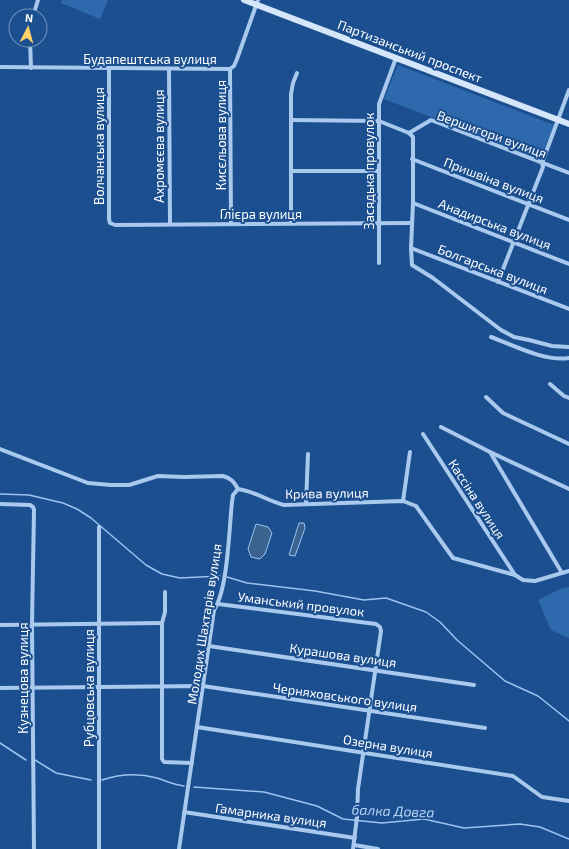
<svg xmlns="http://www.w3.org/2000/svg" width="569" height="849" viewBox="0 0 569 849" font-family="'Exo 2',sans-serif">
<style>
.green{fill:#2e69ad}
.water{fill:#3c6290;stroke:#9cc4f0}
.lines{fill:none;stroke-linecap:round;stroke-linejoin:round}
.stream{stroke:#9cc4f0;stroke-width:1.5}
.street{stroke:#a9c9ee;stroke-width:4}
.secondary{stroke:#d6e6fa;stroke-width:6}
.labels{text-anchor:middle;stroke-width:4;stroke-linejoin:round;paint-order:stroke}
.street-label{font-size:13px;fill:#fff;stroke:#1b4f8f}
.water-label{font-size:14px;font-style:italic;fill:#b5d3f5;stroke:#1b4f8f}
</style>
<rect width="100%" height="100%" fill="#1b4f8f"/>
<g class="green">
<polygon points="62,0 108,0 100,19 61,3"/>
<polygon points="398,65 554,125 540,159 384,99"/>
<polygon points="569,587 569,638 551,630 538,600 562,588"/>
</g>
<g class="water">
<polygon points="299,523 304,523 305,528 295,556 289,555"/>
<polygon points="256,524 268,527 272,533 265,554 260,559 251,557 248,549"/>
</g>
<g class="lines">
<g class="stream">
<polyline points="0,494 29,495 63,503 77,509 91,518 146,565 162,574 180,578 220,576"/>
<polyline points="227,577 247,583 315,591 364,600 386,598 426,612 440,622 457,640 505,681 538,696 569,721"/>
<polyline points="0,743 26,760"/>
<polyline points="35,760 56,773 91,780"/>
<path d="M102 780C120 774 138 773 157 778 166 781 174 785 184 786"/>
<polyline points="194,787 264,792 317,806 343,819 382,823 424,819 464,828 520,824 540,827 569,839"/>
</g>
<g class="street">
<polyline points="33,16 38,0"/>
<polyline points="30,40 31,68"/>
<polyline points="0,67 230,69 234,66 237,59 258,0"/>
<polyline points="109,68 109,219 110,223 115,225 411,223"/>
<polyline points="169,69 170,224"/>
<polyline points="230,69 231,224"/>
<polyline points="291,120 379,121 409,133 431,120 569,173"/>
<polyline points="409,133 413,137 413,203 411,248 412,265 433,278 501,330 514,337 529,340 552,346 569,347"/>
<polyline points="412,159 569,220"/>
<polyline points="291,171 379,171"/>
<polyline points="413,203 569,264"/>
<polyline points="291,223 291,94 293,83 297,73"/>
<polyline points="411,248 569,309"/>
<polyline points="379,263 379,104 396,58"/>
<polyline points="498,282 543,167 542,163 569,90"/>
<path d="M491 337C513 345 545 362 569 358"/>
<polyline points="550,384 564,396 569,398"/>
<polyline points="486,397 503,413 569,444"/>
<polyline points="441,427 490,452 569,489"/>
<polyline points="423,434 515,575"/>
<path d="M0 449 88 483 111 485H129L158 476 184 477 223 476C231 478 234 482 238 489 254 491 268 501 284 505L403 501 416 506 453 558 515 575 523 580 535 581 569 571"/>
<polyline points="490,452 562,573"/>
<polyline points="403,501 410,452"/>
<polyline points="0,504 30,505 33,507 34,510 32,624 34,849"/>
<polyline points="306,504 308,454"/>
<polyline points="99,527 99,849"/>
<polyline points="165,592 165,612 162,623 162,759 164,762 192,763"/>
<polyline points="218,604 376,624 380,627 381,631 358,789 357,817 353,849"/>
<polyline points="0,625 162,623"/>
<polyline points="209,646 474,685"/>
<polyline points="0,688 203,686 485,728"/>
<polyline points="197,727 513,776 542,797 569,801"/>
<polyline points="184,812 355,838"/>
<polyline points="354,845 378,849"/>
<path d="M179 849 214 610C228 589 229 529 232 502L233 495 238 489"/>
</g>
<polyline class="secondary" points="244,0 569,124"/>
</g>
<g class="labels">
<g class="street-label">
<text transform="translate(410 51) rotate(21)" y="5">Партизанський проспект</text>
<text x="150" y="64">Будапештська вулиця</text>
<text transform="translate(492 134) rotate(20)" y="5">Вершигори вулиця</text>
<text transform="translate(221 135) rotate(-90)" y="5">Кисєльова вулиця</text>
<text transform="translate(99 146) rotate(-90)" y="5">Волчанська вулиця</text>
<text transform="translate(159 146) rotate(-90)" y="5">Ахромєєва вулиця</text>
<text transform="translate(369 171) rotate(-90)" y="5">Засядька провулок</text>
<text transform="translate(494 180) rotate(21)" y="5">Пришвіна вулиця</text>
<text x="261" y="219">Глієра вулиця</text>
<text transform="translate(495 224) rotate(21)" y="5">Анадирська вулиця</text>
<text transform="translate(493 269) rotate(21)" y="5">Болгарська вулиця</text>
<text transform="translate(327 493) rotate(-1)" y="5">Крива вулиця</text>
<text transform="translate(477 499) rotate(57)" y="5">Кассіна вулиця</text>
<text transform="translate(301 604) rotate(7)" y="5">Уманський провулок</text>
<text transform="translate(204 624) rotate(-81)" y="5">Молодих Шахтарів вулиця</text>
<text transform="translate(343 655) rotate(8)" y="5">Курашова вулиця</text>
<text transform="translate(23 678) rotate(-90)" y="5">Кузнецова вулиця</text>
<text transform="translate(89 688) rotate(-90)" y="5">Рубцовська вулиця</text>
<text transform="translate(345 697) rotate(8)" y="5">Черняховського вулиця</text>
<text transform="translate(388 746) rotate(9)" y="5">Озерна вулиця</text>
<text transform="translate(271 815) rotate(8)" y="5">Гамарника вулиця</text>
</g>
<g class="water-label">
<text transform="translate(393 811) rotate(2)" y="5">балка Довга</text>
</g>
</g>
<g transform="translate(28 28) rotate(6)"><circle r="19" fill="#1b4f8f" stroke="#7695bc"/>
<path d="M0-3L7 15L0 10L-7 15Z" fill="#ffd166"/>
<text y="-6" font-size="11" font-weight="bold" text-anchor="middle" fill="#ffffff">N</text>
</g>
</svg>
